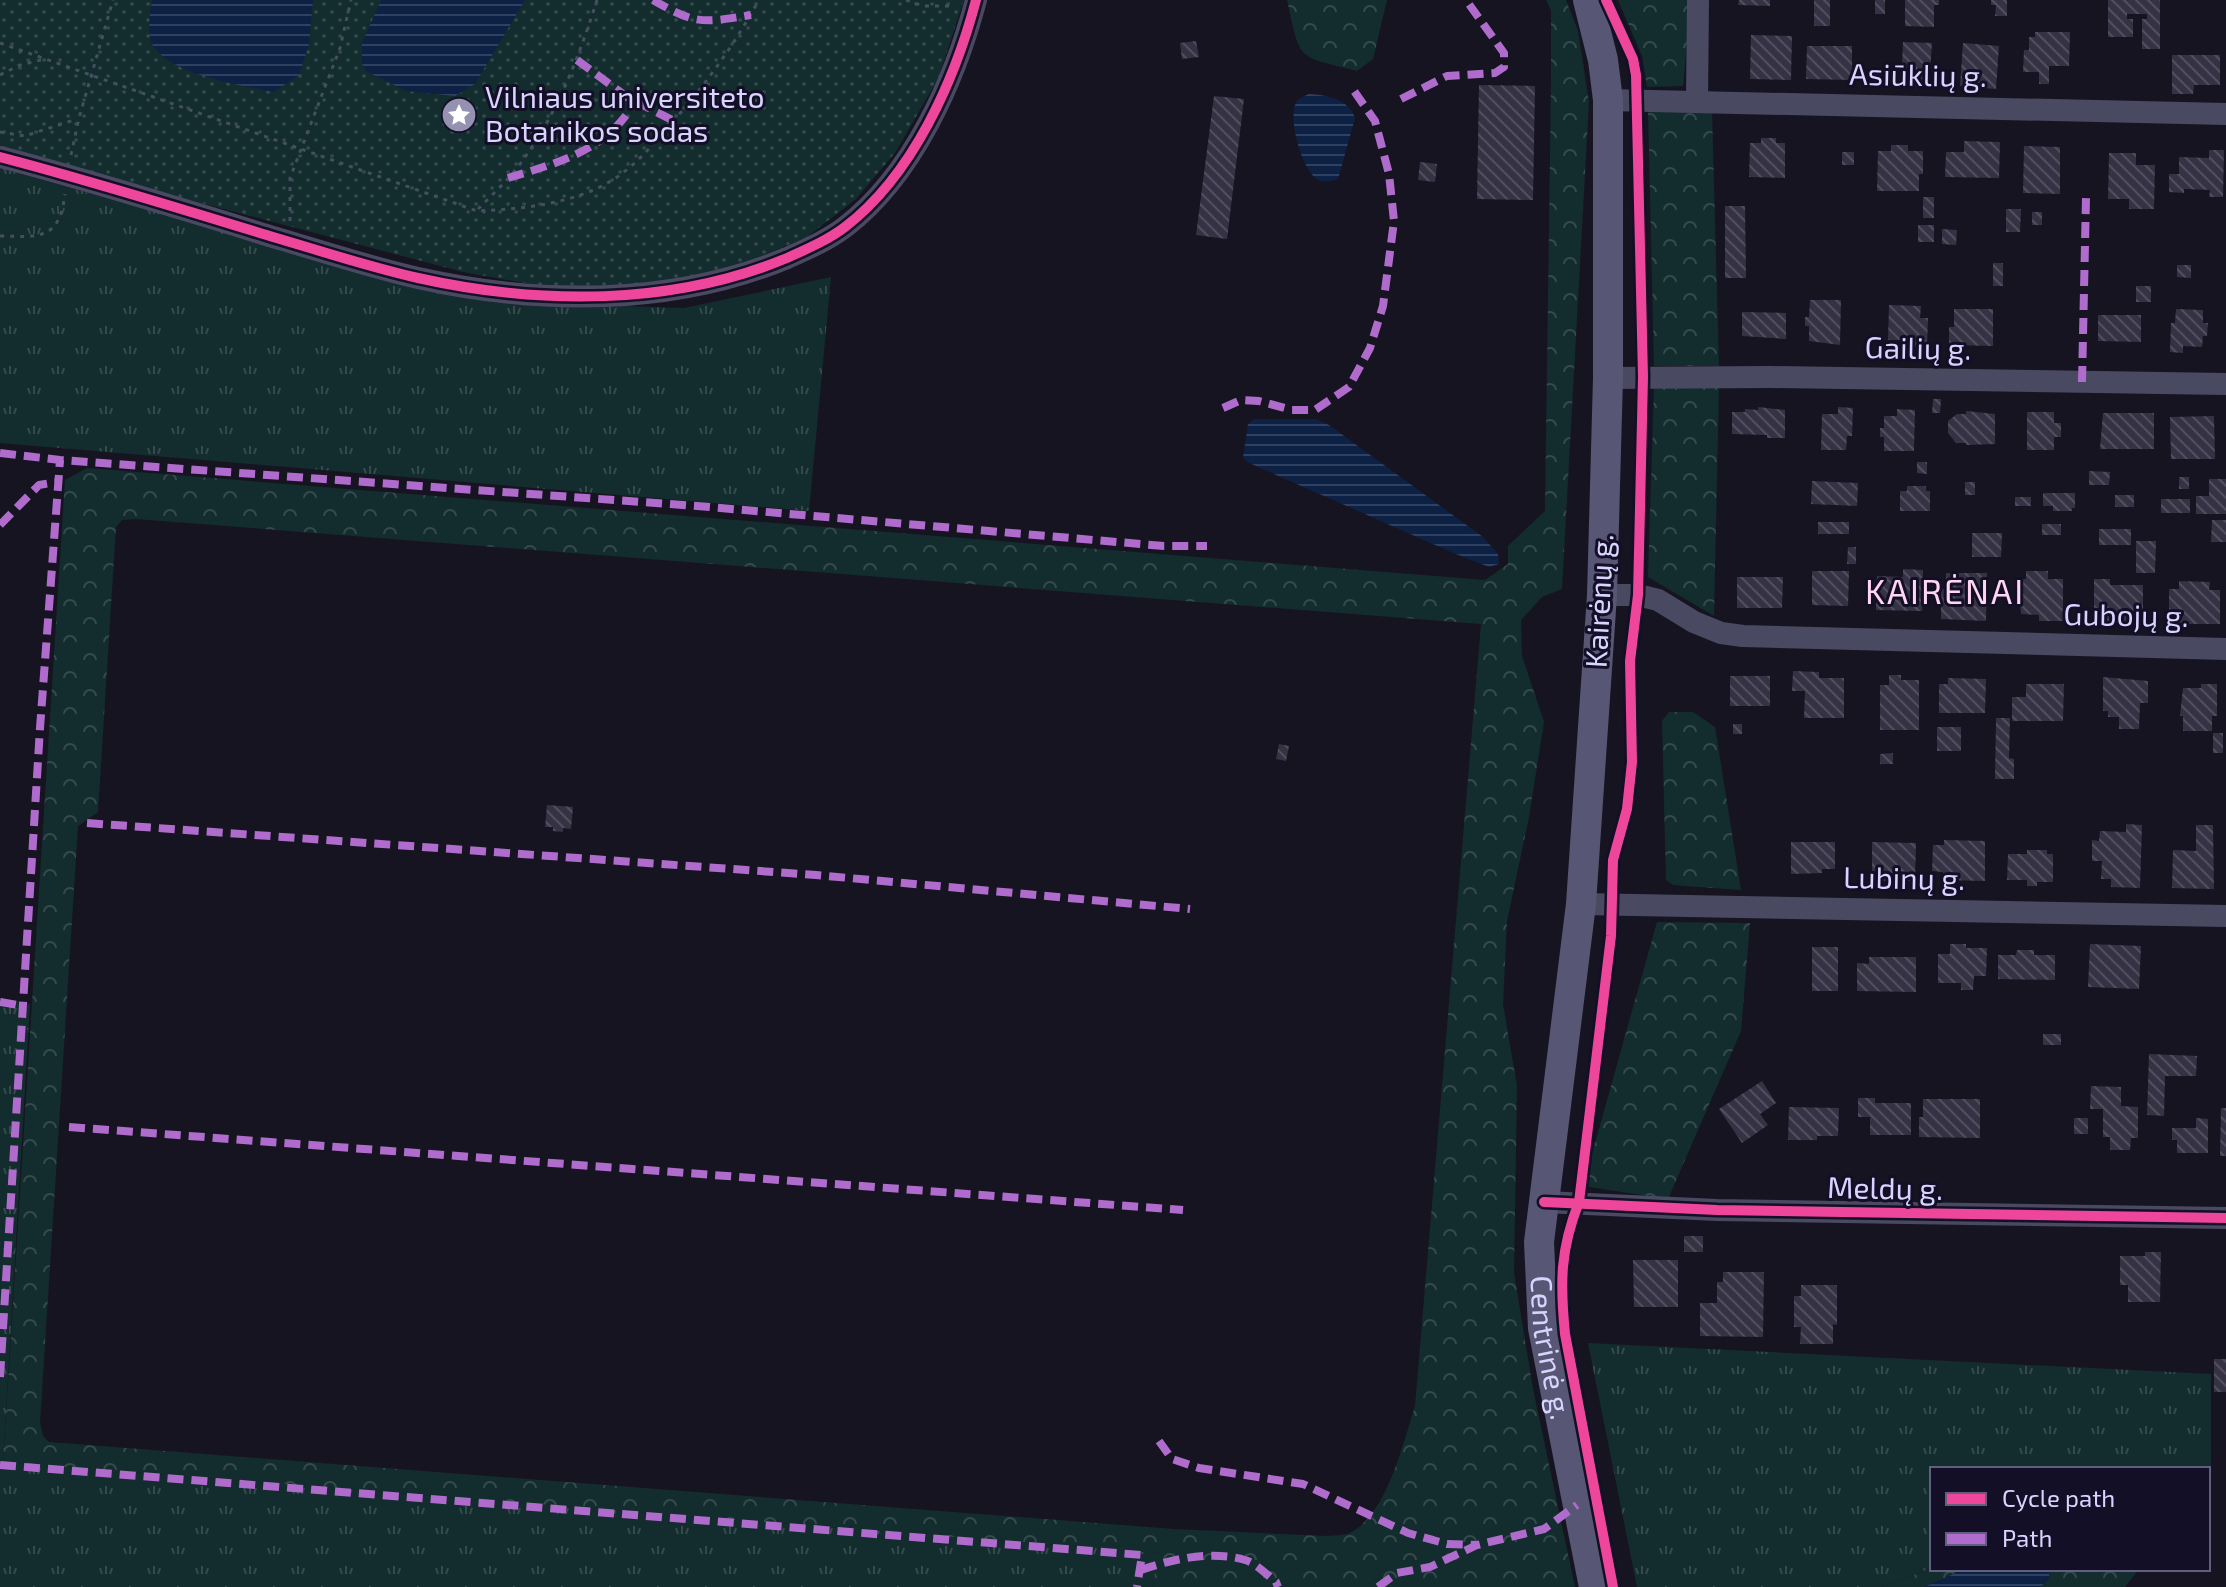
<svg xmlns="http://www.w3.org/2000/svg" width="2226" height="1587" viewBox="0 0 2226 1587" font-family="'Exo 2',sans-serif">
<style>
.grass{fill:url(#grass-tufts)}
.forest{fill:url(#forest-crowns);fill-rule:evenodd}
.garden{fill:url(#garden-dots)}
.water{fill:url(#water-rules)}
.building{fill:url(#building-back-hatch)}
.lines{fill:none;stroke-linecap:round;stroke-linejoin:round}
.path{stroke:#44505f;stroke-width:3;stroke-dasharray:4 6;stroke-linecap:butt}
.street{stroke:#4a4962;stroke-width:22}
.secondary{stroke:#575674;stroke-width:30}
.quiet{stroke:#b06ccc;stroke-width:8;stroke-dasharray:16 8;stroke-linecap:butt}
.cycleway-casing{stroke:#130f26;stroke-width:15}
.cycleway{stroke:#ed469a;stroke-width:10}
.labels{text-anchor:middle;stroke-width:6;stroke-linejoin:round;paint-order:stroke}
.street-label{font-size:30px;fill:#d9d4ff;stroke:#130f26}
.poi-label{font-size:30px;fill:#d9d4ff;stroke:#130f26;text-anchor:start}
.quarter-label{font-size:34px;letter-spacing:2px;fill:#ffd6f0;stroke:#130f26}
</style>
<defs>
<pattern id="grass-tufts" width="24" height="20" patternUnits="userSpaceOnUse" patternTransform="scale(2)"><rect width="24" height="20" fill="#132c2d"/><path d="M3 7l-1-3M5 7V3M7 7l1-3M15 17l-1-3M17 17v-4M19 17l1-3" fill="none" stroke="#354a4c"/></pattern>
<pattern id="forest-crowns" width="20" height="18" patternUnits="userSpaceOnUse" patternTransform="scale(2)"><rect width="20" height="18" fill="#132c2d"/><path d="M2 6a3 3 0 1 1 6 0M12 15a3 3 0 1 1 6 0" fill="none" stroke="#354a4c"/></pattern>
<pattern id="garden-dots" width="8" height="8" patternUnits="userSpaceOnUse" patternTransform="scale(2)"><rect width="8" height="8" fill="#132c2d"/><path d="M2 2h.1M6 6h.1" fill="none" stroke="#354a4c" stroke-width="1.8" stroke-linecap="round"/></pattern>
<pattern id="water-rules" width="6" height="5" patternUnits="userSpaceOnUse" patternTransform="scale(2)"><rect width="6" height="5" fill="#0d2144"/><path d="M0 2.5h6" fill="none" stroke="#304060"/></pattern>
<pattern id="building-back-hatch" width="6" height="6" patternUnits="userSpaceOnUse" patternTransform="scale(2)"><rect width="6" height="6" fill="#343243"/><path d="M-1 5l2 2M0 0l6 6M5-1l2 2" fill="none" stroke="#514f5f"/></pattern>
</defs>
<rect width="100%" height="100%" fill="#161421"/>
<g class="grass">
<polygon points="0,168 406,283 505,302 684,308 831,277 809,511 0,443"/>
<polygon points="0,998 30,1004 3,1462 1160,1553 1152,1587 0,1587"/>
<polygon points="1588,1343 2211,1374 2211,1469 2208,1473 2208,1469 1932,1469 1932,1568 1882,1587 1637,1587"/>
</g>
<g class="forest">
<path d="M1287 0H1387L1373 59 1357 71C1295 55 1301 62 1287 0Z"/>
<path d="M1546 0H1566L1578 31 1589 102 1562 589 1542 597 1521 620 1522 656 1544 722 1529 817 1507 921 1503 1004 1517 1086 1514 1273 1533 1389 1575 1587H1152L1159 1553 3 1462 65 480 87 468 1485 580 1508 564V546L1545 511 1551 81V10ZM136 519 1481 624 1415 1406C1403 1443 1388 1511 1352 1532 1345 1536 1335 1535 1327 1536L1174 1529 49 1442 43 1436 40 1423 78 826 98 812 116 527 122 520Z"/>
<polygon points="1618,0 1691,0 1683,86 1647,87 1642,56"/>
<polygon points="1648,108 1712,112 1719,366 1654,366"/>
<polygon points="1719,386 1714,616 1648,577 1654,388"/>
<polygon points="1669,712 1693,712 1715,727 1741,890 1673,885 1666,880 1662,721"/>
<polygon points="1657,922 1750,923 1741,1031 1668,1199 1583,1186"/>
<polygon points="1932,1568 1965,1569 1924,1587 1882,1587"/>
<polygon points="2049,1569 2139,1569 2125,1587 2041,1587 2049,1578"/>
</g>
<polygon class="garden" points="0,0 964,0 938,79 895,153 856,199 807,237 747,262 685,282 618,288 547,287 463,272 0,150"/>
<g class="water">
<path d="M152 0H313L309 44 299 75 274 92C243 86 167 74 152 44 147 34 150 11 152 0Z"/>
<polygon points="381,0 525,0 475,84 455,96 406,91 366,71 362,64 362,43"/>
<path d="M1309 94C1327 95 1349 99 1355 118L1338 179C1332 181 1325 183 1319 180 1303 174 1285 114 1298 100 1301 97 1305 96 1309 94Z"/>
<polygon points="1254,419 1316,419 1329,425 1483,537 1498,554 1499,564 1489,567 1451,552 1247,462 1243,458 1248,424"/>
<polygon points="1965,1569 2049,1569 2049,1578 2041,1587 1924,1587"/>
</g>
<g class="building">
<polygon points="1739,0 1770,0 1770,6 1738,5"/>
<rect x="1814" y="0" width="16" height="26"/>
<rect x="1875" y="0" width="10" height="14"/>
<polygon points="1905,0 1939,0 1939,5 1934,5 1934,27 1905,26"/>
<polygon points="1991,0 2007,0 2007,16 1995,16 1996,5 1991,5"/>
<polygon points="2108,0 2160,0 2160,49 2142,49 2142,19 2147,19 2147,14 2127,14 2127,19 2133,19 2133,37 2108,37"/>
<polygon points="2035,32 2070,32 2069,66 2049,66 2049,84 2039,84 2039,72 2023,72 2024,50 2029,50 2029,37 2035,37"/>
<polygon points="1751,35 1792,36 1791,80 1750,79"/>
<polygon points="1196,41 1199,57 1182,59 1180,43"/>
<polygon points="1903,42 1932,43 1929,87 1901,86"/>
<polygon points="1963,43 1999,46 1996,89 1960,86"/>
<polygon points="1807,46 1852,46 1852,80 1806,79"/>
<polygon points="2172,55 2220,55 2220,85 2194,85 2193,94 2172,94"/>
<polygon points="1479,85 1535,86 1533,200 1477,199"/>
<polygon points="1214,96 1244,99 1227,239 1196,235"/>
<polygon points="1761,138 1776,138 1776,143 1785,143 1785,178 1749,177 1750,143 1761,143"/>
<polygon points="1964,141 2000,142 1999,178 1945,177 1946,152 1964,152"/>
<polygon points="1891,145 1908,145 1908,151 1923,151 1923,174 1919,174 1919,191 1877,191 1878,151 1891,151"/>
<polygon points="2024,146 2060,147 2060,194 2023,193"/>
<polygon points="2209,150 2224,150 2223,197 2209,197 2210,190 2184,189 2184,193 2169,192 2169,174 2179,174 2179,157 2209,158"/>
<rect x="1842" y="152" width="12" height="13"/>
<polygon points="2109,153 2136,153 2136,165 2155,165 2154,209 2129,209 2129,199 2108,199"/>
<polygon points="1420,162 1437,164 1435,182 1418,180"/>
<rect x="1923" y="197" width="11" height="21"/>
<polygon points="1725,206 1745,206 1746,278 1725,278"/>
<polygon points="2006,209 2021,209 2020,232 2006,232"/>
<rect x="2032" y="212" width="10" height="13"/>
<rect x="1918" y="225" width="16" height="17"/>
<polygon points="1942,229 1957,230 1956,245 1942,244"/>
<rect x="1993" y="263" width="10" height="23"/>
<polygon points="2177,265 2191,265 2191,278 2177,277"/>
<rect x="2136" y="286" width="15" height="16"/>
<polygon points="1810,300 1841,300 1840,345 1809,341 1809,326 1805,326 1805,317 1809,317"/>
<polygon points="1889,305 1921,306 1920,318 1928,318 1927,347 1913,347 1913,340 1888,340"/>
<polygon points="1954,309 1993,309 1993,346 1949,345 1949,327 1954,327"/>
<polygon points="2176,309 2203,310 2203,323 2208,323 2207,336 2203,336 2202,347 2183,346 2183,353 2170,352 2171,323 2175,323"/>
<polygon points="1742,312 1786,313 1786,339 1742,336"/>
<polygon points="2098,315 2141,315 2141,342 2098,341"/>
<polygon points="1933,399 1941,399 1940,413 1932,413"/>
<polygon points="1758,407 1785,410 1785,438 1767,438 1767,435 1732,434 1732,412 1745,412 1745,409 1758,410"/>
<polygon points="1838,407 1853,408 1852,436 1847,436 1846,450 1821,450 1822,414 1838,414"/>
<polygon points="1897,409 1915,410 1914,451 1884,451 1884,437 1880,437 1880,428 1884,428 1884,416 1897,416"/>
<polygon points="1966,411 1995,414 1995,444 1966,445 1966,443 1956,443 1948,433 1948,421 1957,414 1966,414"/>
<polygon points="2027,412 2054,412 2054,423 2061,423 2061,437 2054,437 2054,450 2027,450"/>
<polygon points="2103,413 2154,413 2154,449 2100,449"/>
<polygon points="2214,416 2215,459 2171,459 2170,417"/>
<polygon points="1917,462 1927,462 1927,474 1917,473"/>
<polygon points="2089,471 2110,472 2109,485 2089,485"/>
<rect x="2179" y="477" width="10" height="12"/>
<polygon points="2209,479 2226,479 2226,514 2196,514 2196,496 2209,496"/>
<polygon points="1812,481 1858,483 1857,506 1811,504"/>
<rect x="1965" y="482" width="10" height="13"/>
<polygon points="1907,486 1926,486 1926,491 1930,491 1930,511 1900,511 1900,491 1907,491"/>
<polygon points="2043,493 2075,493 2075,508 2072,508 2072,511 2053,511 2053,506 2043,506"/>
<rect x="2115" y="495" width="19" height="12"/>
<rect x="2015" y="497" width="16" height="9"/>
<rect x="2161" y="499" width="29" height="14"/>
<polygon points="2212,520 2226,520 2226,542 2211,542"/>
<rect x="1818" y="522" width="31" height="12"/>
<rect x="2042" y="524" width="19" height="11"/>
<rect x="2099" y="529" width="32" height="16"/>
<polygon points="1972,533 2002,533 2001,557 1972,557"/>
<polygon points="2136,541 2156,541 2155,573 2136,573"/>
<polygon points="1848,547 1856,547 1856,564 1847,564"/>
<polygon points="1903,569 1923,570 1922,611 1876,610 1877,576 1903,577"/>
<polygon points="1812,571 1849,571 1848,606 1812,605"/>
<polygon points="2026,571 2048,571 2048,579 2063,579 2063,621 2039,621 2039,615 2021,614 2018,579 2026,579"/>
<polygon points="1946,573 1987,573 1986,621 1941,619 1941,589 1946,589"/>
<polygon points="1737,577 1783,577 1782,608 1737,608"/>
<polygon points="2094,579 2110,579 2110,585 2143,585 2143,622 2094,622"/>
<polygon points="2179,581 2210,582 2209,590 2220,590 2220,624 2178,624 2178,617 2169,617 2169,589 2179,589"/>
<polygon points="1793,671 1819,672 1819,678 1844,678 1844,718 1804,718 1805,691 1792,691"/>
<polygon points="1889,675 1901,675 1901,680 1919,680 1919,730 1880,730 1880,685 1889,685"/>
<rect x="1730" y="676" width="40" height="30"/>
<polygon points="2103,677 2148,681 2148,703 2140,703 2139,729 2119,729 2119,717 2108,717 2108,711 2103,711"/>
<polygon points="1948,678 1986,679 1985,713 1939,713 1939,684 1948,684"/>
<polygon points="2026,684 2064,684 2063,721 2012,721 2012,697 2026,697"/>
<polygon points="2201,684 2217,684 2217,716 2212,716 2212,731 2183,731 2183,716 2180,716 2183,688 2201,688"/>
<polygon points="1996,718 2010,718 2009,758 2014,759 2014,779 1995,779"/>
<rect x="1733" y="724" width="9" height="10"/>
<rect x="1937" y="727" width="24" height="24"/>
<rect x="2213" y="733" width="10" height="20"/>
<polygon points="1279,744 1289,746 1286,761 1276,759"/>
<polygon points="1893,753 1893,764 1880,764 1880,754"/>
<polygon points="547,805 573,807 571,829 563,828 563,832 553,831 553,827 545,827"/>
<polygon points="2126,824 2142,825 2140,888 2111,887 2111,879 2101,879 2102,861 2092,861 2092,840 2099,841 2100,831 2126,832"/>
<polygon points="2196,825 2213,825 2214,889 2172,888 2173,850 2196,851"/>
<polygon points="1944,840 1985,841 1985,881 1943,880 1943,872 1932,871 1933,845 1944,845"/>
<polygon points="1791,842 1835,842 1835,869 1822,869 1822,873 1791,874"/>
<polygon points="1872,842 1916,843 1915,881 1872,881"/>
<polygon points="2027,850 2047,850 2047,854 2053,854 2053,882 2037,882 2037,886 2027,886 2027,880 2007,880 2008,854 2027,854"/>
<polygon points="1950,944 1966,944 1966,948 1987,948 1986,976 1974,976 1973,990 1961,990 1961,983 1938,983 1938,954 1950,954"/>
<polygon points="2090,944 2141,946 2139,989 2088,987"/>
<rect x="1812" y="947" width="26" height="44"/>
<polygon points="2017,950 2034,950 2034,955 2055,955 2055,980 1998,979 1998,955 2016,955"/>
<polygon points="1869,957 1916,957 1916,992 1857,991 1857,963 1869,964"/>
<rect x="2043" y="1034" width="18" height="11"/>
<polygon points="2149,1054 2197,1056 2196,1076 2165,1076 2164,1116 2147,1115"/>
<polygon points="1762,1081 1776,1103 1760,1114 1768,1125 1742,1143 1719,1109"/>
<polygon points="2091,1086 2121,1087 2121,1106 2138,1107 2138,1138 2131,1138 2130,1150 2110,1150 2110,1137 2103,1137 2103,1109 2090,1109"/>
<polygon points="1858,1098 1875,1098 1875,1103 1911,1103 1911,1135 1870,1135 1870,1117 1858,1117"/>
<polygon points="1923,1099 1980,1099 1980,1138 1919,1137 1919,1117 1923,1117"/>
<polygon points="1789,1107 1839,1108 1838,1136 1817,1136 1817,1140 1788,1140"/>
<polygon points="2221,1108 2226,1108 2226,1156 2220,1156"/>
<rect x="2074" y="1118" width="14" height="16"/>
<polygon points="2196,1118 2208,1119 2208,1153 2177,1153 2177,1140 2172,1140 2172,1128 2196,1128"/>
<rect x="1684" y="1236" width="19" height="16"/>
<polygon points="2145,1252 2161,1252 2160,1302 2128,1302 2128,1285 2120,1285 2120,1256 2145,1256"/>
<polygon points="1633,1260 1678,1260 1678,1307 1634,1307"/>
<polygon points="1723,1272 1764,1272 1763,1337 1700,1336 1700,1303 1717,1303 1717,1282 1723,1282"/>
<polygon points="1801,1285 1837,1285 1837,1325 1833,1324 1833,1344 1800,1344 1801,1327 1794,1327 1794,1296 1801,1296"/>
<rect x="2214" y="1359" width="12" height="33"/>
</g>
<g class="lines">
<g class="path">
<polyline points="906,0 923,6 953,6"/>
<path d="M0 43 477 211C519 209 564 205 602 186 631 171 650 148 670 125 705 85 733 47 759 0"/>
<polyline points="0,75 20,65 41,60"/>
<polyline points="0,132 25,136 77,119"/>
<polyline points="71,155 79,118 113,0"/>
<path d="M478 209C491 196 505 183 517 168 555 119 578 60 597 0"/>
<polyline points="290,221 290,178 340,48 351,0"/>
<path d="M0 236C41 237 59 240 65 194"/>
</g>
<g class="street">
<polyline points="1608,100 2226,114"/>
<polyline points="1697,101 1698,0"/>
<path d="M0 157C92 181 182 209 273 237 321 251 369 267 418 278 539 305 672 306 787 258 807 249 828 240 845 227 913 175 955 80 976 0"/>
<polyline points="1608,378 1771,377 2226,384"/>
<polyline points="1602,595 1638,595 1658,600 1694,622 1721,633 1743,636 2226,649"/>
<polyline points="1581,904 2226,916"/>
<polyline points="1544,1202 1717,1210 2226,1218"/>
</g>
<path class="secondary" id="s1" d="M1588 0 1603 60 1608 100V378L1602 595 1581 904 1539 1242 1543 1328 1594 1587"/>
<g class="quiet">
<path d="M653 0C696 25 703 23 751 15"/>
<polyline points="577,60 627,97 674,121"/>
<polyline points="1401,99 1447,76 1495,73 1504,67 1504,53 1466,0"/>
<path d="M508 178C557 163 609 150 635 101"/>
<polyline points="2082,382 2086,198"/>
<polyline points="1223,408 1241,400 1259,401 1292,410 1315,410 1349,387 1370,348 1383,306 1394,221 1389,174 1375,121 1352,88"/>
<polyline points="0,453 60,460 697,506 1164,546 1207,546"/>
<polyline points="0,525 39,485 57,482"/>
<polyline points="87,823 816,875 1190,909"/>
<polyline points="0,1002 24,1006"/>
<polyline points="69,1127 1183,1210"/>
<polyline points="0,1377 40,728 60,460"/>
<polyline points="1159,1441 1172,1459 1199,1468 1303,1484 1408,1533 1447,1544 1477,1545"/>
<polyline points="0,1465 1142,1555 1137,1587"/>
<path d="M1141 1570C1173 1559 1211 1550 1245 1560 1256 1563 1267 1575 1276 1582L1278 1587"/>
<polyline points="1378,1587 1397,1573 1430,1567 1477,1545 1544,1529 1577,1505"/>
</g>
<defs>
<g id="cycleway">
<path d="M1606 0 1633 59 1636 75 1643 377 1638 595 1630 661 1632 762 1627 809 1613 860 1611 936 1579 1202C1560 1250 1560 1283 1565 1334L1613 1587"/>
<path d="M0 157C92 181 182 209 273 237 321 251 369 267 418 278 539 305 672 306 787 258 807 249 828 240 845 227 913 175 955 80 976 0"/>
<polyline points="1544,1202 1717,1210 2226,1218"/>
</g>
</defs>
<use href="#cycleway" class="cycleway-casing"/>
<use href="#cycleway" class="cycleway"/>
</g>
<defs>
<symbol id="sight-disc" viewBox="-11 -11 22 22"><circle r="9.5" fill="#9591b1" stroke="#130f26"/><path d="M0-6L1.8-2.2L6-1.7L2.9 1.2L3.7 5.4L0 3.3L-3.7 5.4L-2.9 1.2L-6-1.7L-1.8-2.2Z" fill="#fff"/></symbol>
</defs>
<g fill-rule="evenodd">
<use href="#sight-disc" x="439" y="95" width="40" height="40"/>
</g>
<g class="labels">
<g class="street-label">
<text transform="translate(1918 76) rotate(1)" y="10">Asiūklių g.</text>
<text transform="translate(1918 349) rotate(1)" y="10">Gailių g.</text>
<text transform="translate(1600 601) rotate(-87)" y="10">Kairėnų g.</text>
<text transform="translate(2126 616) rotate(1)" y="10">Gubojų g.</text>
<text transform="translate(1904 879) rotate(1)" y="10">Lubinų g.</text>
<text transform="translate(1885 1189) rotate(1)" y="10">Meldų g.</text>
<text dy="10" stroke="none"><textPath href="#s1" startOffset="1354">Centrinė g.</textPath></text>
</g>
<g class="poi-label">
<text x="485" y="108">Vilniaus universiteto<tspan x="485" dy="34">Botanikos sodas</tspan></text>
</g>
<g class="quarter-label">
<text x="1945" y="604">KAIRĖNAI</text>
</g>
</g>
<rect x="1930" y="1467" width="280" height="104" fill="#130f26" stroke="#625e7d" stroke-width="2"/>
<rect x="1946" y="1493" width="40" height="12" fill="#ed469a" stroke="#625e7d" stroke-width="2"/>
<text x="2002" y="1507" font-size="24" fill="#d9d4ff">Cycle path</text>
<rect x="1946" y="1533" width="40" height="12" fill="#b06ccc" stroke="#625e7d" stroke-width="2"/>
<text x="2002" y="1547" font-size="24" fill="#d9d4ff">Path</text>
</svg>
